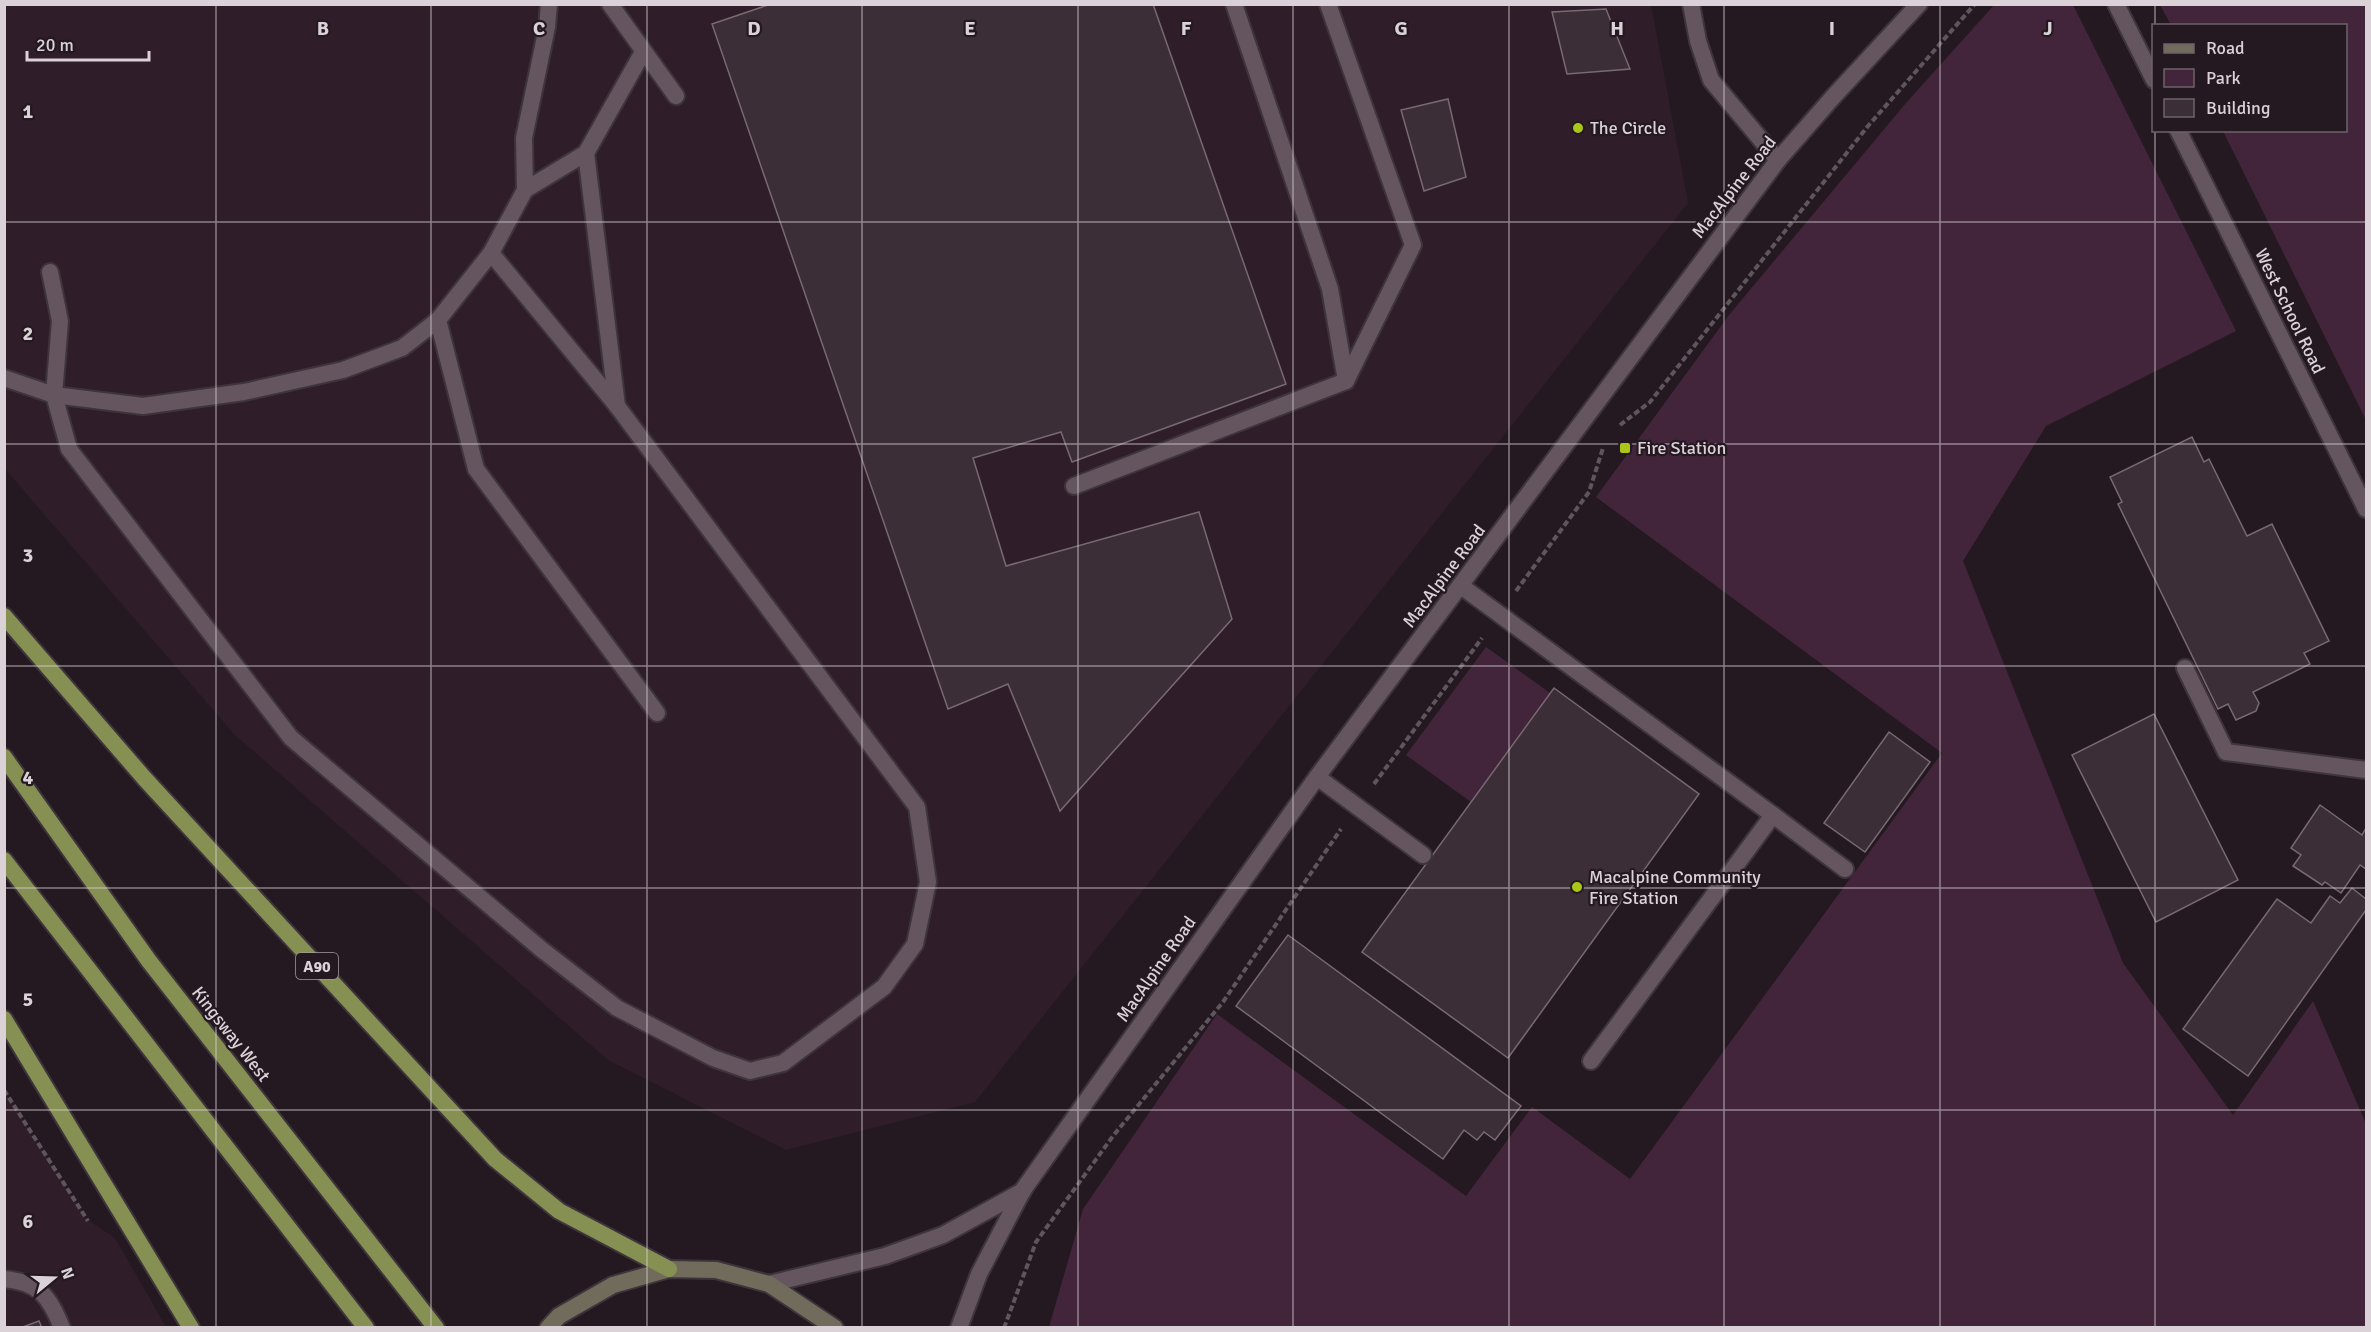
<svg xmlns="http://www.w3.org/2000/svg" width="2371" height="1332" viewBox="0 0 2371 1332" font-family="Signika,sans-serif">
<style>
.built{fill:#2f1d2a}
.green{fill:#42253a}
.building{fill:#3b2e37;stroke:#786973;stroke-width:1.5}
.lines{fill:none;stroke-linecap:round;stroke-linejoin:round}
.service-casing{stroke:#3e353c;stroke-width:20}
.minor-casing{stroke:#3e353c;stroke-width:20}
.tertiary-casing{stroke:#3e353c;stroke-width:20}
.secondary-casing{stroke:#3e353c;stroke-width:20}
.trunk-casing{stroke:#3e353c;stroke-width:20}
.path{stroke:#5f555c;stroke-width:4;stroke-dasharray:6 3;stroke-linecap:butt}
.service{stroke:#64555f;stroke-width:16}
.minor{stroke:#64555f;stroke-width:16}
.tertiary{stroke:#64555f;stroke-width:16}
.secondary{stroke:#706b5a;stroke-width:16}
.trunk{stroke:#859052;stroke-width:16}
.grid{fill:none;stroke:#dad2d7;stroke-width:1.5;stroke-opacity:0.55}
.poi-dot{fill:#aac719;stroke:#251921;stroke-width:2}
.labels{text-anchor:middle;stroke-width:4.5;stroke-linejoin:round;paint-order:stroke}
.shield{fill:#251921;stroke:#a49aa0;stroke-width:1.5}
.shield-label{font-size:16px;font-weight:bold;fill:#dad2d7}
.poi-label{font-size:18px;fill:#dad2d7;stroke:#251921;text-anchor:start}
.street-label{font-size:18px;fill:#dad2d7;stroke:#251921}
.grid-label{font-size:20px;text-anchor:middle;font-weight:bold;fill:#dad2d7;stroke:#251921;stroke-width:4.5;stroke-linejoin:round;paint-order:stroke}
</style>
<rect width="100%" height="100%" fill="#251921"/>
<g class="built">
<polygon points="4,5 1651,5 1688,203 975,1102 786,1150 608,1060 235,735 5,469"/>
<polygon points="4,1090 88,1220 115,1238 166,1327 5,1327"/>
</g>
<g class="green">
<polygon points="1995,4 2073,5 2236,331 2046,426 1963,561 2123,963 2233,1115 2313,1001 2366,1124 2366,1327 1049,1327 1083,1209 1217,1014 1466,1196 1532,1107 1630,1179 1942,753 1596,497 1729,315 1906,103"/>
<polygon points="2160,5 2366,5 2366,420 2223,131 2346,130 2346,26 2171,25"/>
<polygon points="1486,647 1550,693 1471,802 1406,755"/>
</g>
<g class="building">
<polygon points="771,4 1153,4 1286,384 1072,462 1061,432 973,458 1006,566 1199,512 1232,619 1060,811 1008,684 948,709 712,24"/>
<polygon points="1606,9 1630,69 1567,74 1552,12"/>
<polygon points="1448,99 1466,177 1424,191 1401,110"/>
<polygon points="2192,437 2204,462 2209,459 2247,536 2272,524 2329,641 2304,653 2310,664 2253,692 2259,703 2256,711 2236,720 2228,704 2218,709 2118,504 2122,502 2110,477"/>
<polygon points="1554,688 1699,794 1508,1058 1362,952"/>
<polygon points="2154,714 2238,880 2156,922 2072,755"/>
<polygon points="1889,732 1930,762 1865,852 1824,823"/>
<polygon points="2320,805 2362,835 2366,828 2366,869 2360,865 2341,893 2325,882 2322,885 2293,866 2301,855 2291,848"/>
<polygon points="2352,888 2366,899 2366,910 2248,1076 2183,1029 2277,899 2311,923 2330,896 2340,903"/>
<polygon points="1288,935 1521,1106 1495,1140 1484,1132 1477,1140 1464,1130 1443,1159 1236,1006"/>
<polygon points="39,1321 42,1328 20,1328"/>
</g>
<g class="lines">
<defs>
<g id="service">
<polyline points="1328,4 1413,245 1346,381"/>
<polyline points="586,153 617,406"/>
<polyline points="525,190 586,153 643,52"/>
<polyline points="50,272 60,321 54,395 69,449 291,738 541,949 617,1008 713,1058 750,1071 783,1063 884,987 915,944 928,882 917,807 617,406 491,253"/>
<polyline points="438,320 476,469 657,713"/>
<polyline points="4,378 54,395 143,406 244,392 343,370 402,348 438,320 491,253 525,190 524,138 547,27 549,4"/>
<polyline points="1074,486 1346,381 1330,289 1234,4"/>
<polyline points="1461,586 1773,815 1591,1061"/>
<polyline points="2185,668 2226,752 2366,770"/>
<polyline points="1317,777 1423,855"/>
<polyline points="1773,815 1845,869"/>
<path d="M4 1279C39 1282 50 1297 62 1328"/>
</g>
<g id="minor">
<polyline points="610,4 676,96"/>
<polyline points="2116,4 2154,80"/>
<polyline points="2178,130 2366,509"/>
</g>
<g id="tertiary">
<polyline points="1691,4 1698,41 1711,80 1778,160"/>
<polyline points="769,1284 885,1256 943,1235 1023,1191"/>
<polyline points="959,1328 979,1274 1023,1190 1317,777 1778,160 1833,97 1919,4"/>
</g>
<polyline id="secondary" points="548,1328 559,1316 613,1285 669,1269 716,1270 769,1284 835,1328"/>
<g id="trunk">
<polyline points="4,616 145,779 495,1159 559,1211 669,1269"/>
<polyline points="4,757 149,961 436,1328"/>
<polyline points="4,860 366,1328"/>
<polyline points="4,1019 191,1328"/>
</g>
</defs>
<use href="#service" class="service-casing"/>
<use href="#minor" class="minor-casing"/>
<use href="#tertiary" class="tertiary-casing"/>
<use href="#secondary" class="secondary-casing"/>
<use href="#trunk" class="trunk-casing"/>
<g class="path">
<polyline points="1620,425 1650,402 1868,126 1975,4"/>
<polyline points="1516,591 1589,492 1603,448"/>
<polyline points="1374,784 1482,638"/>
<polyline points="4,1090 88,1221"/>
<polyline points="1004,1328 1036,1242 1113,1136 1223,1002 1341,829"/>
</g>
<use href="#service" class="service"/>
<use href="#minor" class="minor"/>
<use href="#tertiary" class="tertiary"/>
<use href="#secondary" class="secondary"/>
<use href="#trunk" class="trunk"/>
</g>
<path class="grid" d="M216 4V1328M431 4V1328M647 4V1328M862 4V1328M1078 4V1328M1293 4V1328M1509 4V1328M1724 4V1328M1940 4V1328M2155 4V26M2155 130V1328M4 222H2366M4 444H2366M4 666H2366M4 888H2366M4 1110H2366"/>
<g class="poi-dot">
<circle cx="1578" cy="128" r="6"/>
<rect x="1619" y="442" width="12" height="12" rx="3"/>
<circle cx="1577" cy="887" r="6"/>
</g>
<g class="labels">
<rect class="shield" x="296" y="953" width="42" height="26" rx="4.5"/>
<g class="shield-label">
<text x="317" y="972">A90</text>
</g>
<g class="poi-label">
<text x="1590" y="134">The Circle</text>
<text x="1637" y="454">Fire Station</text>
<text x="1589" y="883">Macalpine Community<tspan x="1589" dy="21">Fire Station</tspan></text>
</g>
<g class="street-label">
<text transform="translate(1734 187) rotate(-52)" y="6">MacAlpine Road</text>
<text transform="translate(2290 311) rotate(64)" y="6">West School Road</text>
<text transform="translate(1444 576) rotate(-53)" y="6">MacAlpine Road</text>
<text transform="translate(1156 969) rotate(-55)" y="6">MacAlpine Road</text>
<text transform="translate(231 1034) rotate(52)" y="6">Kingsway West</text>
</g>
</g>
<g class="grid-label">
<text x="323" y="35">B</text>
<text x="539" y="35">C</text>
<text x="754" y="35">D</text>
<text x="970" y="35">E</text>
<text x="1186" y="35">F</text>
<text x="1401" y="35">G</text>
<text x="1617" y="35">H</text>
<text x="1832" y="35">I</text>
<text x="2048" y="35">J</text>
<text x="28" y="118">1</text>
<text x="28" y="340">2</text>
<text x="28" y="562">3</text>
<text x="28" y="784">4</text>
<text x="28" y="1006">5</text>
<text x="28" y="1228">6</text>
</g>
<rect width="2371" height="1332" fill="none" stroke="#dad2d7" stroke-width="12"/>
<rect x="2152" y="24" width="195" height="108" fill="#251921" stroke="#6d636a" stroke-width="1.5"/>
<rect x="2164" y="44" width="30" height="9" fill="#706b5a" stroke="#6d636a" stroke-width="1.5"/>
<text x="2206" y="54" font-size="18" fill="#dad2d7">Road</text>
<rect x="2164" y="69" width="30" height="18" fill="#42253a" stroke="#6d636a" stroke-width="1.5"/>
<text x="2206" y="84" font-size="18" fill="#dad2d7">Park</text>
<rect x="2164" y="99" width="30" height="18" fill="#3b2e37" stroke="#6d636a" stroke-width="1.5"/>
<text x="2206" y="114" font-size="18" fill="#dad2d7">Building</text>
<g transform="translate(54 1278) rotate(71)" stroke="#251921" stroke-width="4.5" paint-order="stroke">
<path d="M0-4.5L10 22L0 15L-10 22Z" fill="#dad2d7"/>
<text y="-9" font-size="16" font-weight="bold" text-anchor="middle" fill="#dad2d7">N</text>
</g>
<path d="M27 51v9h122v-9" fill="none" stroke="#dad2d7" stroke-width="3"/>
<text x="36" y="51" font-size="18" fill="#dad2d7" stroke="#251921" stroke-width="4.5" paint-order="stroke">20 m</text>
</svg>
